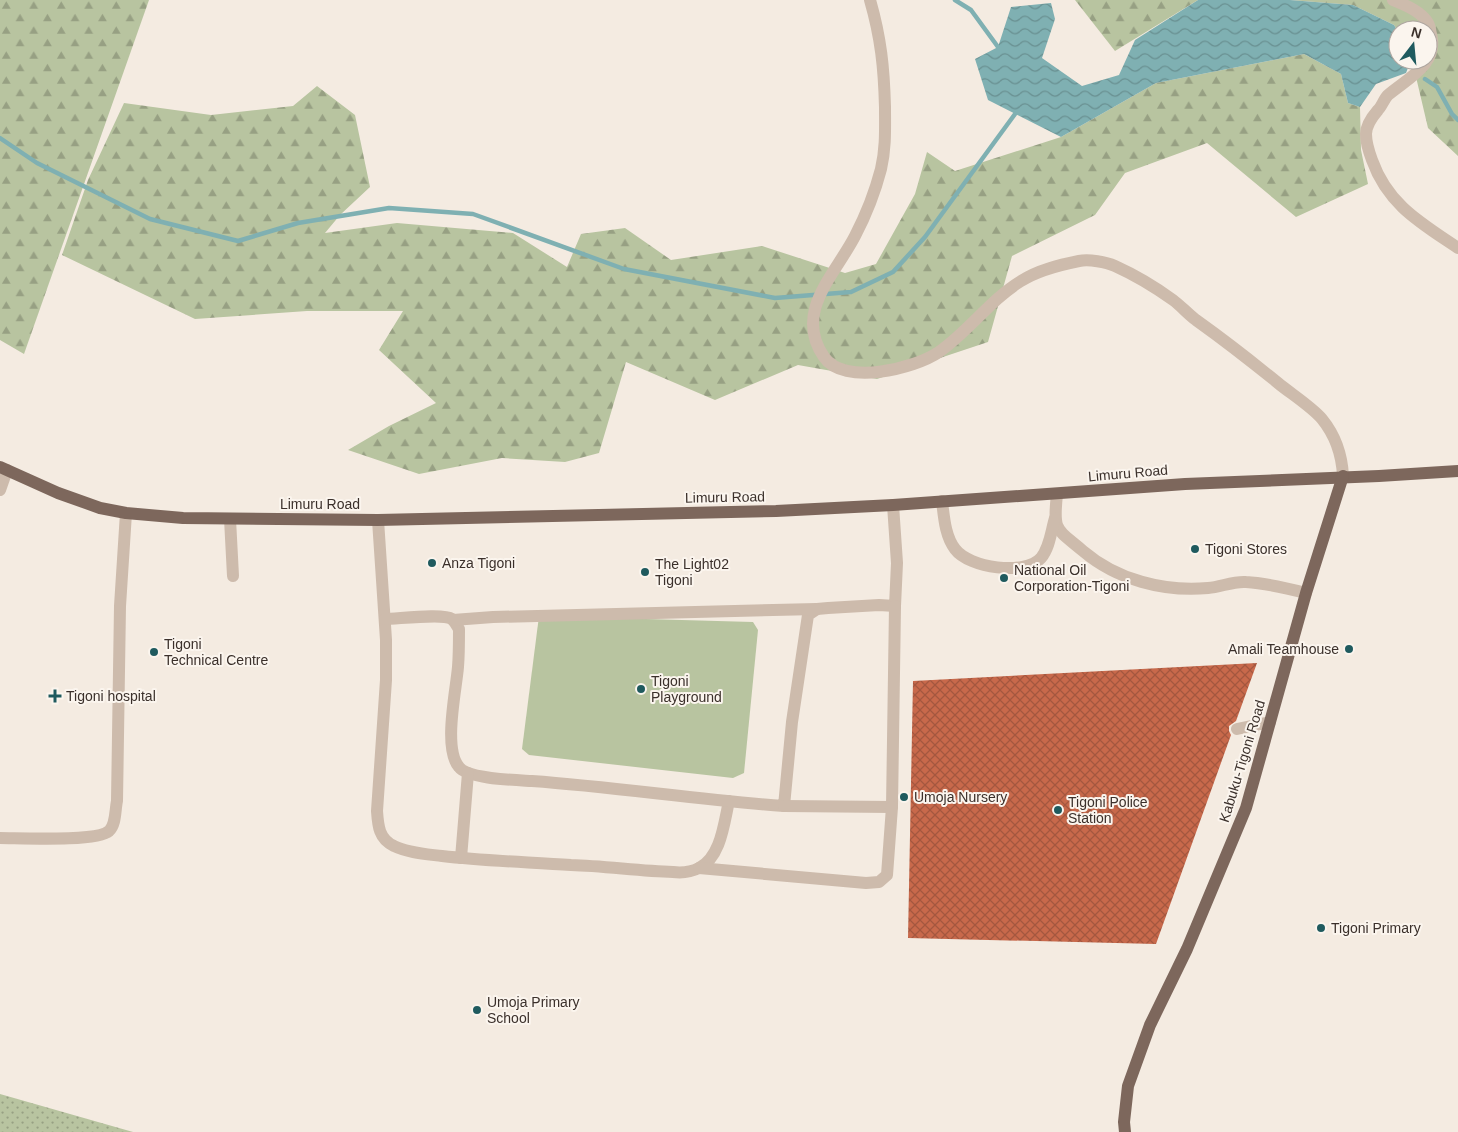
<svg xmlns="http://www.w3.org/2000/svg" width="1458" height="1132" viewBox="0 0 1458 1132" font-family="Arial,sans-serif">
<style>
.grass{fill:url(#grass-dots)}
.forest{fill:url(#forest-firs)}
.pitch{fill:#b8c4a0}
.water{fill:url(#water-waves)}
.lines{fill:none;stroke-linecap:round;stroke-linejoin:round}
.stream{stroke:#7fb0b2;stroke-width:4.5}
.building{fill:url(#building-cross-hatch)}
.minor{stroke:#cdbbac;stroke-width:12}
.major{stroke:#7d675c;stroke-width:12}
.poi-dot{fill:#1f5a5e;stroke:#fbf5ee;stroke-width:2}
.labels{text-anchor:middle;stroke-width:4;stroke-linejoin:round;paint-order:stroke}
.street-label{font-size:14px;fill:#3b302b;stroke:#fbf5ee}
.poi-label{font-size:14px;fill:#3b302b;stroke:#fbf5ee;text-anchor:start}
</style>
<defs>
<pattern id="grass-dots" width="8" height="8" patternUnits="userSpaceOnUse" patternTransform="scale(1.25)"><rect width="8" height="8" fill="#b8c4a0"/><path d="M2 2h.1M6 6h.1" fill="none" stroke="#97a083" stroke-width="1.8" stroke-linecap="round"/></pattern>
<pattern id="forest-firs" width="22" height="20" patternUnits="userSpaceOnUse" patternTransform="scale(1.25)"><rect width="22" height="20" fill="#b8c4a0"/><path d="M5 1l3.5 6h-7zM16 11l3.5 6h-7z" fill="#97a083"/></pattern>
<pattern id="water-waves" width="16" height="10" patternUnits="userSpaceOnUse" patternTransform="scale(1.25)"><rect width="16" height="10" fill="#7fb0b2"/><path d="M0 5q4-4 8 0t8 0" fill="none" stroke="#699091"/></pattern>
<pattern id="building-cross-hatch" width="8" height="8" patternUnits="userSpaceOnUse" patternTransform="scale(1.25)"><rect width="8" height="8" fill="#c8694b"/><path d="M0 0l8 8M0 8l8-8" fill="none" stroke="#a4573f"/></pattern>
</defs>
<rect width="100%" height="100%" fill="#f4ebe1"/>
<polygon class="grass" points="0,1094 133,1132 0,1132"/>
<g class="forest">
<polygon points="0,0 149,0 24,354 0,340"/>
<polygon points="1075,0 1198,0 1115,51"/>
<polygon points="1290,0 1458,0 1458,156 1428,128 1412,60 1428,60 1428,30 1398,30 1398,32 1394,25 1353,5"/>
<polygon points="1304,54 1341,74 1348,103 1360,107 1361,150 1368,184 1296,217 1207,143 1125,173 1095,215 1012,256 988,342 877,379 798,365 715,400 626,362 599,453 565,462 502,458 419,474 348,450 389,426 436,403 379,350 403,311 307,311 195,319 62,255 88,180 124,103 211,115 293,106 317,86 355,115 370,187 340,215 325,233 397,223 513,233 567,267 581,234 625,228 671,260 762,246 845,273 876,264 915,194 927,152 955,171 1061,137 1156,83"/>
</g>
<polygon class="pitch" points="539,616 753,622 758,630 744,773 733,778 529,755 522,749"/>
<polygon class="water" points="1198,0 1290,0 1353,5 1394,25 1398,32 1398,60 1411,60 1406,73 1376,84 1360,107 1348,103 1341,74 1304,54 1156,83 1061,137 988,100 975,59 998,47 1011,7 1051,3 1055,19 1042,58 1082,86 1119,75 1135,40"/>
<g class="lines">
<g class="stream">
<polyline points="955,0 971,10 998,47"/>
<polyline points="1425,79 1437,87 1452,114 1458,120"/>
<polyline points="0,138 37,163 150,219 238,241 298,223 389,208 473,214 624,269 775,298 851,292 893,272 925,237 1015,114"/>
</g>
</g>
<polygon class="building" points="1257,663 1236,721 1229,726 1229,731 1231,735 1156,944 908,938 913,681"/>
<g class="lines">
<g class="minor">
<path d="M870 0C881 38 884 68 885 107 885 128 886 148 881 169 875 192 866 215 855 236 835 275 793 312 824 357 844 386 914 369 939 352 969 331 990 300 1021 281 1038 270 1059 265 1079 261 1089 259 1106 262 1115 266 1135 275 1155 287 1173 300 1181 306 1188 314 1196 320 1224 340 1251 361 1278 383 1290 393 1312 407 1322 419 1335 435 1342 456 1343 476"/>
<path d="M1393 0C1405 5 1421 11 1428 23 1430 26 1430 31 1431 34 1439 64 1408 78 1388 95 1384 99 1382 106 1378 110 1372 117 1366 125 1366 134 1366 142 1369 152 1372 160 1388 205 1421 223 1458 248"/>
<polyline points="0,490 7,470"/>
<path d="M1057 494C1053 532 1056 528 1083 551 1117 580 1164 592 1208 588 1221 587 1233 581 1246 582 1266 583 1286 588 1306 593"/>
<path d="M942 501C944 517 945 536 955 549 969 568 1025 576 1041 558 1050 547 1051 531 1055 518"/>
<polyline points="230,519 233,576"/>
<path d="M378 520 386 640V680L377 811C378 826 379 839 394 846 408 853 426 854 442 856 485 861 528 862 571 865 605 866 639 871 673 872 681 873 691 872 699 868 721 857 724 823 729 801"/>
<path d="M385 619C397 619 443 613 452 619 455 622 457 626 459 629 459 642 459 655 458 667 456 691 443 749 459 767 468 779 516 780 532 781 616 787 700 800 784 806L792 722 808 615 817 609 828 608 879 605 895 606 897 563 893 505"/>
<polyline points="453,620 493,617 817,609"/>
<polyline points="1237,729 1270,722"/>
<polyline points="784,806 892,807 895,606"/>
<path d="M0 838C20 838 97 842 109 831 116 825 115 810 117 801L120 606 126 513"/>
<polyline points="461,858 468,773"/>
<polyline points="699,868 866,883 879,882 887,875 892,807"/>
</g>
<g class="major">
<polyline points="0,467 58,493 100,508 126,513 183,518 378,520 776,511 893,505 1185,484 1379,476 1458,471"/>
<polyline points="1125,1132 1124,1122 1128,1086 1150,1025 1187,949 1246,808 1306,593 1343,476"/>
</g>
</g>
<g class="poi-dot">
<circle cx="1195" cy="549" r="5"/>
<circle cx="432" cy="563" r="5"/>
<circle cx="645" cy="572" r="5"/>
<circle cx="1004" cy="578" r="5"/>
<circle cx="1349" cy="649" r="5"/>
<circle cx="154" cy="652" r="5"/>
<circle cx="641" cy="689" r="5"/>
<path d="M52.5 688.5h5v5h5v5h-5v5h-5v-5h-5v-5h5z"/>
<circle cx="904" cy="797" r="5"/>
<circle cx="1058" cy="810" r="5"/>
<circle cx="1321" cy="928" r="5"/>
<circle cx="477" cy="1010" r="5"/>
</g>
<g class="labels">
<g class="street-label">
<text transform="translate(1128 473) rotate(-5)" y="5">Limuru Road</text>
<text transform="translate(725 497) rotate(-1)" y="5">Limuru Road</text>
<text x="320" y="509">Limuru Road</text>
<text transform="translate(1242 761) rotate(-73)" y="5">Kabuku-Tigoni Road</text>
</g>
<g class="poi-label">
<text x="1205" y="554">Tigoni Stores</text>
<text x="442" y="568">Anza Tigoni</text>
<text x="655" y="569">The Light02<tspan x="655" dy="16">Tigoni</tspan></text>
<text x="1014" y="575">National Oil<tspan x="1014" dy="16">Corporation-Tigoni</tspan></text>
<text x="164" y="649">Tigoni<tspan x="164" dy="16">Technical Centre</tspan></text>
<text x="1339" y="654" text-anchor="end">Amali Teamhouse</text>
<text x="651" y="686">Tigoni<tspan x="651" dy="16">Playground</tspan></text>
<text x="66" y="701">Tigoni hospital</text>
<text x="914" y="802">Umoja Nursery</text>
<text x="1068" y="807">Tigoni Police<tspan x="1068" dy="16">Station</tspan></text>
<text x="1331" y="933">Tigoni Primary</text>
<text x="487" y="1007">Umoja Primary<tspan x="487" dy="16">School</tspan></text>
</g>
</g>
<g transform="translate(1413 45) rotate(16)"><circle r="24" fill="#fbf5ee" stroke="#aea6a0"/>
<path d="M0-4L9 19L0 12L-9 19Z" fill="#1f5a5e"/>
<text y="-8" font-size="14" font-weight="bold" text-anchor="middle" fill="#3b302b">N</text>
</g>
</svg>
